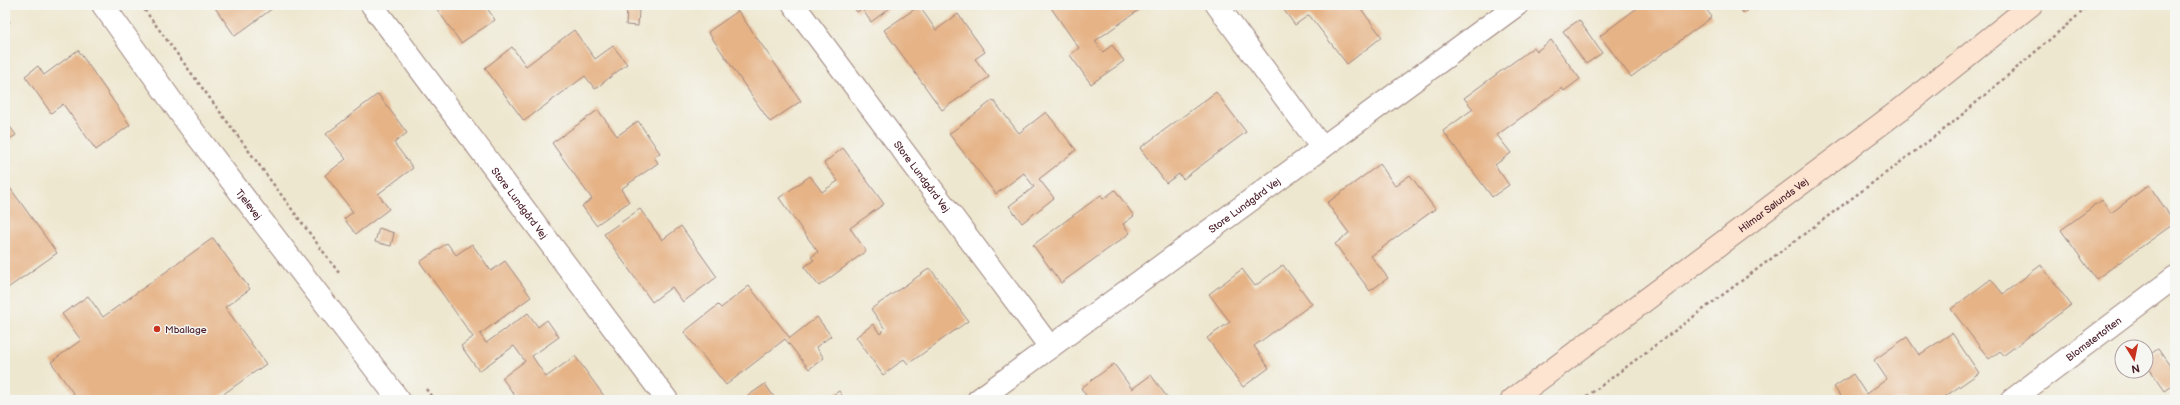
<svg xmlns="http://www.w3.org/2000/svg" width="2180" height="405" viewBox="0 0 2180 405" font-family="'Balsamiq Sans',sans-serif">
<style>
.building{fill:#e6b386}
.lines{fill:none;stroke-linecap:round;stroke-linejoin:round}
.street-casing{stroke:#9c837d;stroke-width:24}
.secondary-casing{stroke:#9c837d;stroke-width:24}
.path{stroke:#9c837d;stroke-width:2.5;stroke-dasharray:3 3;stroke-linecap:butt}
.street{stroke:#fff;stroke-width:22}
.secondary{stroke:#fde4d0;stroke-width:22}
.poi-dot{fill:#c8321e;stroke:#f6f6f2;stroke-width:1.5}
.labels{text-anchor:middle;stroke-width:3;stroke-linejoin:round;paint-order:stroke}
.street-label{font-size:10px;fill:#4a1f2b;stroke:#f6f6f2}
.poi-label{font-size:10px;fill:#4a1f2b;stroke:#f6f6f2;text-anchor:start}
</style>
<rect width="100%" height="100%" fill="#f6f6f2"/>
<filter id="ink" filterUnits="userSpaceOnUse"><feTurbulence type="fractalNoise" baseFrequency=".025" numOctaves="2"/><feDisplacementMap in="SourceGraphic" scale="8" xChannelSelector="R" yChannelSelector="G"/><feConvolveMatrix kernelMatrix="1 2 1 2 8 2 1 2 1" color-interpolation-filters="sRGB"/></filter>
<filter id="wash" filterUnits="userSpaceOnUse"><feTurbulence type="fractalNoise" baseFrequency=".012" numOctaves="4" result="noise"/><feDisplacementMap in="SourceGraphic" scale="16" xChannelSelector="R" yChannelSelector="G"/><feGaussianBlur stdDeviation="0.9" result="paint"/><feColorMatrix in="noise" values="0 0 0 0 0 0 0 0 0 0 0 0 0 0 0 0 0 1.4 0 .05"/><feComposite in="paint" operator="in"/></filter>
<g filter="url(#wash)">
<rect width="100%" height="100%" fill="#eee7cf"/>
<g id="blocks">
<g class="building">
<polygon points="213,5 277,5 235,36"/>
<polygon points="434,5 485,5 495,20 461,43"/>
<polygon points="852,5 894,5 871,22 862,9 857,12"/>
<polygon points="1049,5 1142,5 1143,7 1095,41 1103,52 1112,45 1124,61 1091,84 1070,55 1079,48"/>
<polygon points="1280,5 1358,5 1382,37 1347,64 1309,15 1295,25"/>
<polygon points="1641,5 1703,5 1712,17 1631,77 1600,36"/>
<polygon points="1737,5 1755,5 1743,13"/>
<polygon points="919,6 936,30 958,14 985,52 975,59 989,77 942,110 884,30"/>
<polygon points="627,7 639,9 638,26 626,25"/>
<polygon points="738,11 801,101 770,122 708,32"/>
<polygon points="5,15 10,22 5,26"/>
<polygon points="1579,20 1602,53 1586,64 1563,31"/>
<polygon points="574,30 595,59 613,46 627,64 595,89 585,76 524,121 485,68 512,47 526,66"/>
<polygon points="1551,40 1580,79 1564,91 1562,88 1497,135 1511,153 1495,165 1509,185 1492,197 1443,131 1473,109 1464,98 1534,47 1537,51"/>
<polygon points="78,50 130,125 96,150 63,104 51,113 25,76 38,66 44,75"/>
<polygon points="1216,92 1246,132 1183,179 1179,174 1166,183 1140,148"/>
<polygon points="378,94 407,133 394,143 413,168 378,194 389,209 356,234 344,219 353,212 325,175 346,159 326,134"/>
<polygon points="993,100 1019,133 1046,112 1076,150 1039,179 1054,198 1022,223 1009,206 1034,187 1024,173 996,194 949,134"/>
<polygon points="598,110 617,136 638,121 660,153 654,157 658,163 621,189 629,202 596,225 582,206 592,199 552,143"/>
<polygon points="5,120 16,135 5,142"/>
<polygon points="843,148 884,204 850,228 866,251 819,286 804,267 814,260 811,257 818,252 779,198 810,176 822,192 838,181 824,163"/>
<polygon points="1380,164 1395,186 1410,175 1435,209 1371,256 1388,278 1370,291 1335,244 1349,233 1327,203"/>
<polygon points="5,181 57,253 5,290"/>
<polygon points="2149,185 2175,223 2096,279 2061,230 2102,200 2111,213"/>
<polygon points="1115,190 1134,216 1123,224 1130,233 1061,283 1033,245 1101,195 1103,199"/>
<polygon points="640,209 662,240 681,226 717,277 683,302 672,287 652,302 604,234"/>
<polygon points="379,228 394,233 391,246 375,242"/>
<polygon points="213,238 250,289 225,307 266,364 215,400 78,400 51,362 81,340 62,314 88,296 103,317"/>
<polygon points="447,243 456,255 472,244 491,271 505,261 531,297 480,334 486,343 528,313 538,327 547,320 559,337 532,356 546,377 575,356 604,396 598,400 518,400 502,378 525,361 514,346 479,371 461,346 473,337 420,262"/>
<polygon points="1283,265 1312,304 1254,346 1269,368 1243,387 1207,338 1230,322 1209,294 1242,269 1255,286"/>
<polygon points="2041,265 2071,305 2004,355 2000,351 1989,359 1951,309 1991,279 2003,294"/>
<polygon points="930,268 968,321 908,364 904,359 883,375 856,337 873,324 880,334 885,329 871,309"/>
<polygon points="749,286 790,338 817,317 831,336 816,347 824,358 809,369 785,339 726,385 684,332 718,305 721,308"/>
<polygon points="1952,333 1979,373 1940,400 1843,400 1834,387 1853,374 1866,394 1887,379 1874,360 1907,337 1919,355"/>
<polygon points="2158,349 2175,373 2175,384 2165,391 2146,364 2146,357"/>
<polygon points="1114,364 1132,389 1151,375 1169,400 1089,400 1081,388"/>
<polygon points="765,384 776,400 742,400"/>
<polygon points="839,391 845,400 826,400"/>
</g>
</g>
</g>
<g filter="url(#ink)">
<use href="#blocks" fill-opacity="0" stroke="#9c837d" stroke-width="1"/>
<g class="lines">
<defs>
<g id="street">
<path id="s1" d="M103 5 188 124 399 400"/>
<path id="s2" d="M372 5 667 400"/>
<path id="s3" d="M794 5 1050 347"/>
<polyline points="1217,5 1322,148"/>
<path id="s4" d="M978 400 1517 5"/>
<path id="s5" d="M2012 400 2175 277"/>
</g>
<g id="secondary">
<path id="s6" d="M1512 400 1901 109 2031 5"/>
</g>
</defs>
<use href="#street" class="street-casing"/>
<use href="#secondary" class="secondary-casing"/>
<g class="path">
<polyline points="141,5 339,273"/>
<polyline points="426,389 434,400"/>
<polyline points="1582,400 1950,125 2090,5"/>
</g>
<use href="#street" class="street"/>
<use href="#secondary" class="secondary"/>
</g>
</g>
<circle class="poi-dot" cx="157" cy="329" r="4"/>
<g class="labels">
<g class="street-label">
<text dy="4" stroke="none"><textPath href="#s3" startOffset="214">Store Lundgård Vej</textPath></text>
<text dy="4" stroke="none"><textPath href="#s2" startOffset="247">Store Lundgård Vej</textPath></text>
<text dy="4" stroke="none"><textPath href="#s1" startOffset="247">Tjelevej</textPath></text>
<text dy="4" stroke="none"><textPath href="#s4" startOffset="330">Store Lundgård Vej</textPath></text>
<text dy="4" stroke="none"><textPath href="#s6" startOffset="326">Hilmar Sølunds Vej</textPath></text>
<text dy="4" stroke="none"><textPath href="#s5" startOffset="102">Blomstertoften</textPath></text>
</g>
<g class="poi-label">
<text x="165" y="333">Mballage</text>
</g>
</g>
<rect width="2180" height="405" fill="none" stroke="#f6f6f2" stroke-width="20"/>
<g transform="translate(2134 359) rotate(170)"><circle r="19" fill="#f6f6f2" stroke="#b1a0a2"/>
<path d="M0-3L7 15L0 10L-7 15Z" fill="#c8321e"/>
<text y="-6" font-size="11" font-weight="bold" text-anchor="middle" fill="#4a1f2b">N</text>
</g>
</svg>
